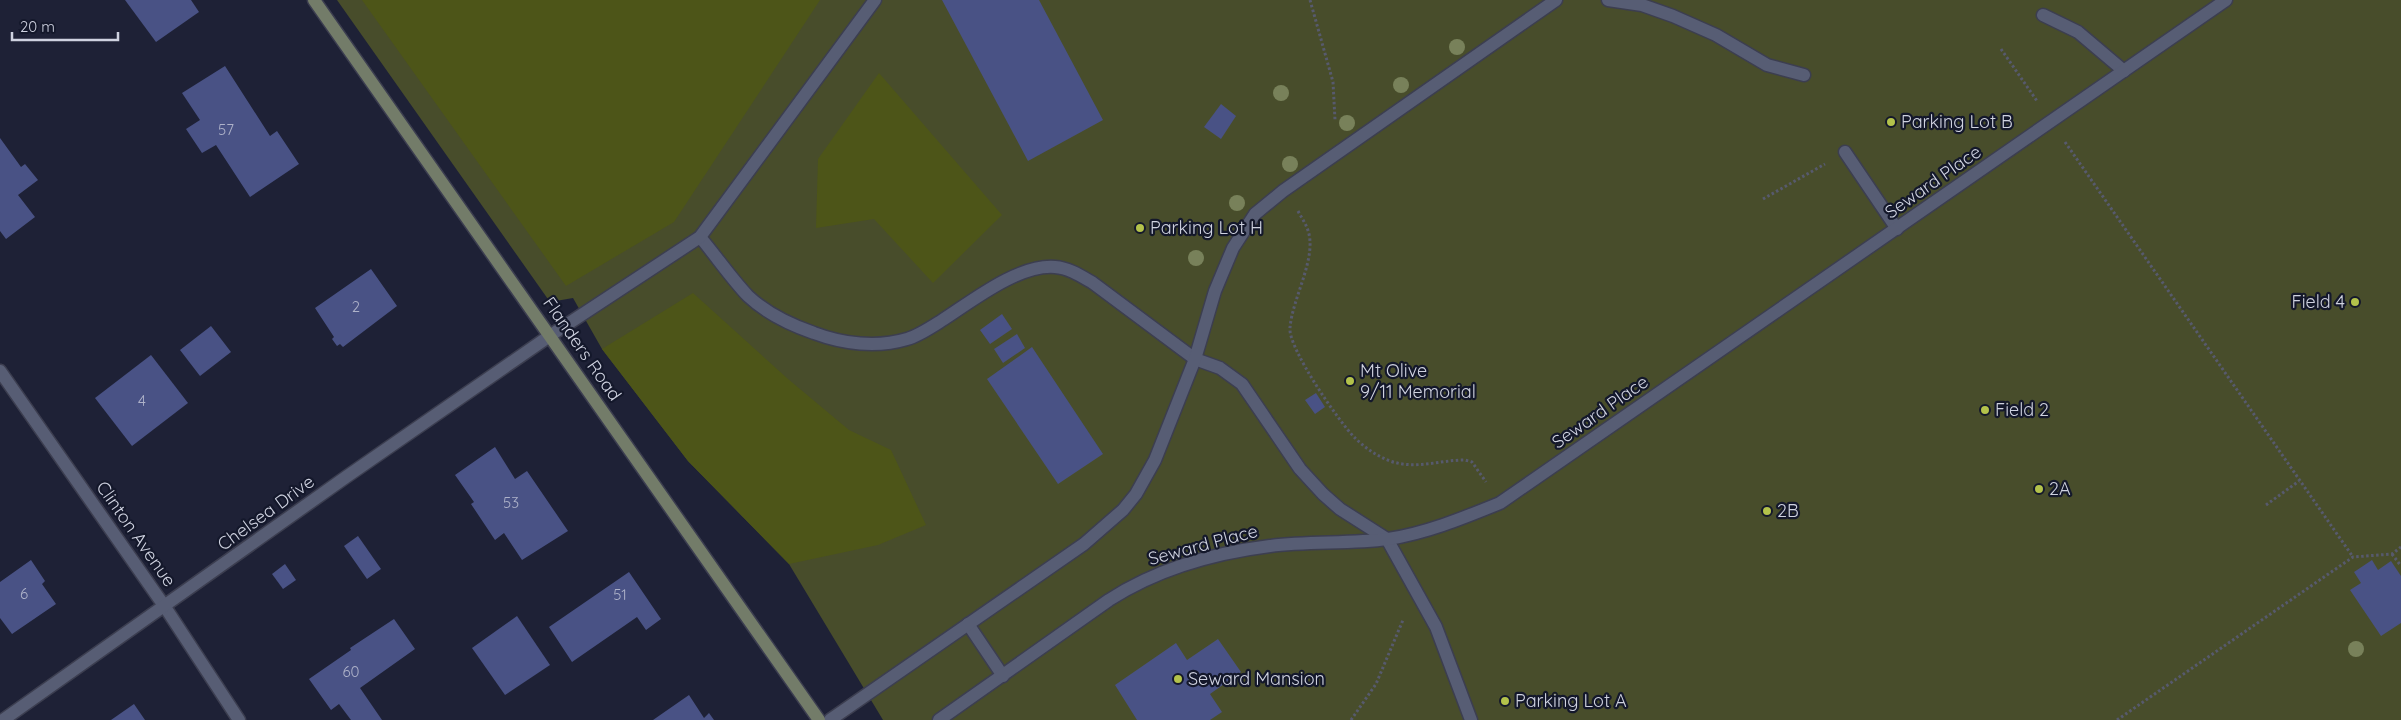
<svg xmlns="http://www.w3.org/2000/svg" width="2401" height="720" viewBox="0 0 2401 720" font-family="Quicksand,sans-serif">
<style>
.green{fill:#484d2b}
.forest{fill:#4d5518}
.building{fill:#495285}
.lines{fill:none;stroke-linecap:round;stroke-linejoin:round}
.lane-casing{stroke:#3c3e50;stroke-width:15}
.street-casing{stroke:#3c3e50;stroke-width:15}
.secondary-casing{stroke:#3c3e50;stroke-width:15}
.path{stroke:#575a6d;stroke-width:3;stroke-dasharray:2.5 2.5;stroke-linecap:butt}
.lane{stroke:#575d74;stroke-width:12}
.street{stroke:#575d74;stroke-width:12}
.secondary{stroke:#737c69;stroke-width:12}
.tree{fill:#78815a}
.poi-dot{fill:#b3c24b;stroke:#14182b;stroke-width:2}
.labels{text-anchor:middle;stroke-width:4.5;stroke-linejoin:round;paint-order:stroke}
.number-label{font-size:15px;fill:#aeb2c9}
.poi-label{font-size:18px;fill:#cfd2e0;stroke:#14182b;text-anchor:start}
.street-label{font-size:18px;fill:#cfd2e0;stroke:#14182b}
</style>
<rect width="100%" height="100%" fill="#1e2136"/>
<polygon class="green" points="337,0 2401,0 2401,720 883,720 789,564 688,461 602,349 573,298 550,302"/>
<g class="forest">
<polygon points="362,0 820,0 674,222 566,286"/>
<polygon points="879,73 1002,215 933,283 874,219 816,228 818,159"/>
<polygon points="693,293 788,379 849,430 891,450 926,525 878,545 789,564 688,461 602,349"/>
</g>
<g class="building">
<polygon points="125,0 191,0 199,12 156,42"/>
<polygon points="942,0 1039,0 1103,120 1028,161"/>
<polygon points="225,66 270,136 277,131 299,164 250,197 216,145 202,153 186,129 200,120 182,93"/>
<polygon points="1221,104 1236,116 1221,139 1204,127"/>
<polygon points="0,138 21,167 25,164 38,180 18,195 35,217 6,239 0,231"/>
<polygon points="371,269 397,306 343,347 340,344 337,346 332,339 334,337 315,308"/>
<polygon points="1002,314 1012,329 990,344 980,330"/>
<polygon points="211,326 231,352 200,376 180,350"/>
<polygon points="1017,334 1025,348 1003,363 994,349"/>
<polygon points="1032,347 1103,454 1058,484 987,379"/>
<polygon points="151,355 188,403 132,446 95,398"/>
<polygon points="1316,393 1325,407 1315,414 1305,400"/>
<polygon points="495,447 515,479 527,471 568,531 522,560 504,533 495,540 471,504 474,502 455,475"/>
<polygon points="358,536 381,569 367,579 344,546"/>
<polygon points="31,560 45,581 42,584 56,604 12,634 0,618 0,582"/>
<polygon points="2372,560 2378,570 2391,561 2401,576 2401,623 2381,636 2350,590 2361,583 2354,572"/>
<polygon points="285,564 296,580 283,589 272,574"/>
<polygon points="629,572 661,619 646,630 637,617 572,662 549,627"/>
<polygon points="517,616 550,665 505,695 472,648"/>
<polygon points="394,619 415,649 360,688 382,720 351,720 339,704 331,710 309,679 351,650 350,648"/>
<polygon points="1218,639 1241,672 1210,694 1222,712 1210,720 1137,720 1115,685 1176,643 1187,660"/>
<polygon points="689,695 704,718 709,713 714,720 653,720"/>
<polygon points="134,704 145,720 111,720"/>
</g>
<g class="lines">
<defs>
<g id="lane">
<polyline points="1608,0 1642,5 1673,16 1716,35 1767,65 1804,75"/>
<polyline points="2043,15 2078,32 2124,71"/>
<polyline points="1845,152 1897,229"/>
<path d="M700 237C716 256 731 278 748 296 766 313 791 325 814 333 843 344 877 348 907 339 918 336 930 328 941 321 971 302 1018 264 1055 267 1069 268 1081 276 1093 283L1195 359 1220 368 1242 384 1300 469 1323 494 1340 509 1387 539 1436 627 1471 720"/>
<polyline points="551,335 700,237 875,0"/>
<polyline points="968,624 1003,676"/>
<polyline points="830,720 1084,544 1123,510 1136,494 1155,460 1195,359 1215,291 1233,248 1255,214 1283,191 1556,0"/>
<path d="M939 720 1109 600C1157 569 1214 553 1270 546 1309 541 1349 544 1388 539 1427 533 1463 518 1500 503L2226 0"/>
</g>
<g id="street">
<polyline points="0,371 165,607 239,720"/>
<polyline points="3,720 346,477 551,335"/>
</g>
<polyline id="secondary" points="314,0 819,720"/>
</defs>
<use href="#lane" class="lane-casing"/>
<use href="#street" class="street-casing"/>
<use href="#secondary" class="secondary-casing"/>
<g class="path">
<polyline points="1310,0 1333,82 1335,120"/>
<polyline points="2001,49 2037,101"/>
<polyline points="2065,142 2353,557"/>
<polyline points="1763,199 1825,164"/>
<path d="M1298 211C1301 217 1305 222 1307 228 1319 255 1292 298 1290 328 1288 348 1339 422 1355 438 1365 448 1377 456 1390 461 1416 470 1439 460 1465 460L1472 462 1486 482"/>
<polyline points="2266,505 2299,481"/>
<polyline points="2392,554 2401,566"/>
<polyline points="1351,720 1376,684 1403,620"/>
<polyline points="2117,720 2353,557 2392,554 2401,547"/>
</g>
<use href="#lane" class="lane"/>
<use href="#street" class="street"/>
<use href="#secondary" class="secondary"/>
</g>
<g class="tree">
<circle cx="1457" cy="47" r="8"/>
<circle cx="1401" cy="85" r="8"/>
<circle cx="1281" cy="93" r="8"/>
<circle cx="1347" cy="123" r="8"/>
<circle cx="1290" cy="164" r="8"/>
<circle cx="1237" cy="203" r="8"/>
<circle cx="1196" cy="258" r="8"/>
<circle cx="2356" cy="649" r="8"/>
</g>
<g class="poi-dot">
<circle cx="1891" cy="122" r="5"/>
<circle cx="1140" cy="228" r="5"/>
<circle cx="2355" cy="302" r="5"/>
<circle cx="1350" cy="381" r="5"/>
<circle cx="1985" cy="410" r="5"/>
<circle cx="2039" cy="489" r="5"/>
<circle cx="1767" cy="511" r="5"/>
<circle cx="1178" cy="679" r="5"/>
<circle cx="1505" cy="701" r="5"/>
</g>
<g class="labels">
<g class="number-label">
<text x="226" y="135">57</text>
<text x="356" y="312">2</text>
<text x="142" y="406">4</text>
<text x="511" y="508">53</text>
<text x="24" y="599">6</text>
<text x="620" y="600">51</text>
<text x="351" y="677">60</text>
</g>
<g class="poi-label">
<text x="1901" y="128">Parking Lot B</text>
<text x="1150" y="234">Parking Lot H</text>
<text x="2345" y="308" text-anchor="end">Field 4</text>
<text x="1360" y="377">Mt Olive<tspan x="1360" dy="21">9/11 Memorial</tspan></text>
<text x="1995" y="416">Field 2</text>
<text x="2049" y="495">2A</text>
<text x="1777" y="517">2B</text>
<text x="1188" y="685">Seward Mansion</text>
<text x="1515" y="707">Parking Lot A</text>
</g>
<g class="street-label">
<text transform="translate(1933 182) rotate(-35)" y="6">Seward Place</text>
<text transform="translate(582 349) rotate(55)" y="6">Flanders Road</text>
<text transform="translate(1600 412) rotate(-35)" y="6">Seward Place</text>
<text transform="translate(266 513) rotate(-36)" y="6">Chelsea Drive</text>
<text transform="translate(136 534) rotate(55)" y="6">Clinton Avenue</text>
<text transform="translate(1203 545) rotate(-15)" y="6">Seward Place</text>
</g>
</g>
<path d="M12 32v8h106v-8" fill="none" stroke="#cfd2e0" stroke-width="2.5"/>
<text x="20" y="32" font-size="15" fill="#cfd2e0" stroke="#14182b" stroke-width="4" paint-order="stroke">20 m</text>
</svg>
